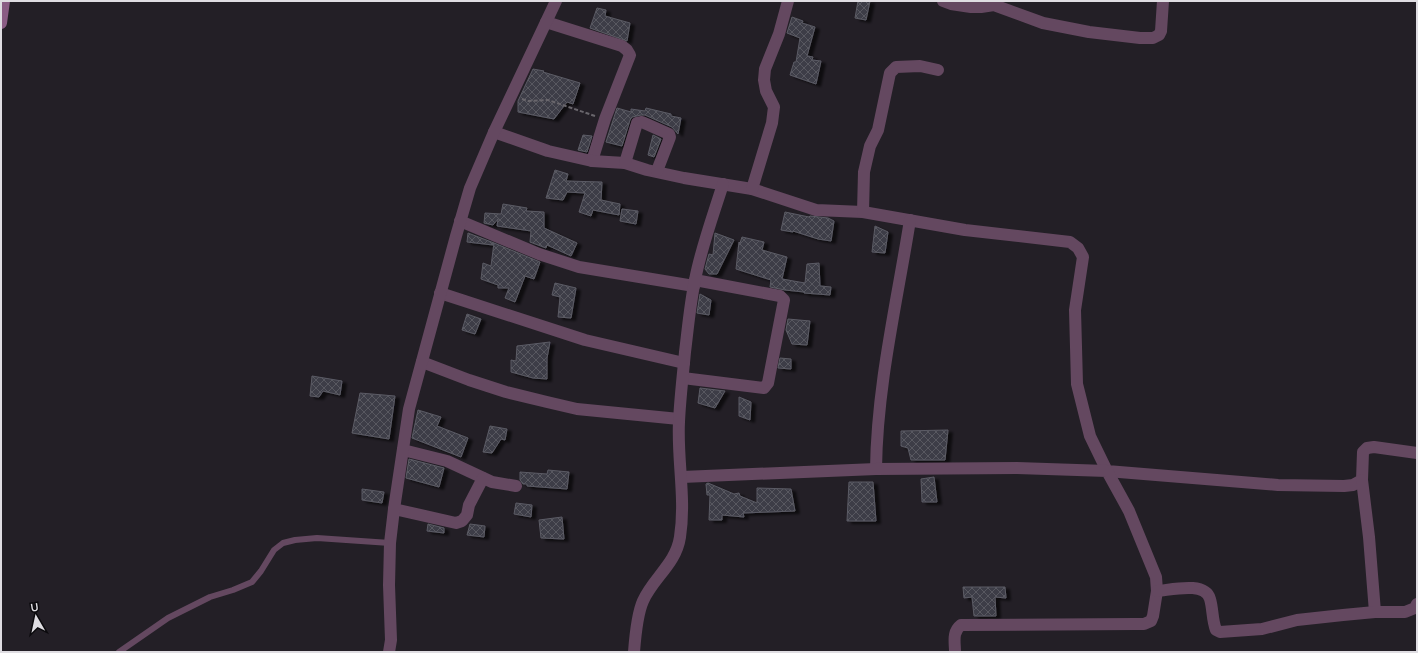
<svg xmlns="http://www.w3.org/2000/svg" width="1418" height="653" viewBox="0 0 1418 653" font-family="Cabin,sans-serif">
<style>
.building{fill:url(#building-cross-hatch);stroke:#5b5b65;filter:url(#shadow)}
.lines{fill:none;stroke-linecap:round;stroke-linejoin:round}
.path{stroke:#69666c;stroke-width:2;stroke-dasharray:4 2;stroke-linecap:butt}
.service{stroke:#644860;stroke-width:6}
.minor{stroke:#644860;stroke-width:12}
.secondary{stroke:#8a5c84;stroke-width:12}
</style>
<defs>
<pattern id="building-cross-hatch" width="8" height="8" patternUnits="userSpaceOnUse"><rect width="8" height="8" fill="#3e3e47"/><path d="M0 0l8 8M0 8l8-8" fill="none" stroke="#595961"/></pattern>
<filter id="shadow"><feDropShadow dx="4.5" dy="2.5" stdDeviation="1" flood-color="#0009"/></filter>
</defs>
<rect width="100%" height="100%" fill="#231f26"/>
<g class="building">
<polygon points="858,1 870,1 866,20 855,18"/>
<polygon points="597,8 606,10 605,16 630,23 627,41 590,28"/>
<polygon points="792,17 803,21 802,23 815,27 807,56 813,57 812,60 821,61 816,84 790,75 794,62 796,62 800,38 787,33"/>
<polygon points="533,69 544,71 543,72 580,83 573,104 567,102 554,119 518,112 518,101"/>
<polygon points="617,108 631,112 631,109 645,111 646,108 671,114 671,116 681,118 678,134 672,127 645,115 641,115 632,117 630,120 622,146 606,142"/>
<polygon points="583,135 592,136 587,152 578,150"/>
<polygon points="653,135 661,139 654,157 648,155"/>
<polygon points="555,170 568,174 566,181 602,182 601,200 620,204 619,215 593,210 591,216 579,212 585,193 567,192 563,200 546,198"/>
<polygon points="503,204 527,208 526,211 544,212 544,228 577,243 571,256 547,245 546,248 530,242 531,231 497,226 498,219 493,225 484,223 485,213 501,214"/>
<polygon points="622,209 638,211 636,224 620,221"/>
<polygon points="785,212 809,217 810,216 828,218 834,221 831,241 818,239 793,231 793,232 781,230"/>
<polygon points="875,226 888,232 885,253 872,252"/>
<polygon points="468,233 494,243 493,245 467,242"/>
<polygon points="715,233 734,240 717,274 709,274 705,269 709,254 713,255"/>
<polygon points="742,237 764,242 762,250 787,257 782,279 805,283 807,264 819,263 820,286 831,287 830,295 804,293 804,292 785,290 770,287 771,280 736,269 739,242 740,243"/>
<polygon points="494,243 540,262 534,279 525,276 515,302 505,298 509,288 498,288 498,285 481,279 483,263 491,266"/>
<polygon points="555,283 576,288 571,318 558,317 560,297 552,295"/>
<polygon points="700,294 711,300 709,315 697,313"/>
<polygon points="467,314 481,319 475,334 462,330"/>
<polygon points="788,319 810,321 807,345 792,344 786,330"/>
<polygon points="550,342 547,358 547,379 533,378 511,372 511,360 516,361 517,346"/>
<polygon points="780,358 791,359 791,369 778,368"/>
<polygon points="312,376 342,381 340,395 323,391 319,397 310,396"/>
<polygon points="700,388 725,391 715,408 698,403"/>
<polygon points="360,393 395,396 389,439 352,433"/>
<polygon points="739,397 751,402 750,420 739,416"/>
<polygon points="418,410 441,417 437,426 468,438 461,457 412,438"/>
<polygon points="490,426 507,429 505,440 501,439 492,453 483,452"/>
<polygon points="948,430 945,460 911,460 908,448 901,446 901,431"/>
<polygon points="409,459 444,468 439,487 406,478"/>
<polygon points="548,470 569,472 567,489 527,486 527,484 523,484 520,480 520,472 547,474"/>
<polygon points="934,477 937,502 922,502 921,479"/>
<polygon points="849,482 873,482 876,521 847,521"/>
<polygon points="708,483 734,494 739,493 740,496 757,503 757,488 791,489 795,511 743,513 744,517 722,515 722,520 709,520 710,495 707,495 706,484"/>
<polygon points="362,489 384,492 382,503 362,500"/>
<polygon points="516,503 532,505 531,517 514,514"/>
<polygon points="562,517 564,539 541,538 539,520"/>
<polygon points="428,524 444,528 444,533 427,531"/>
<polygon points="470,524 485,526 484,537 467,535"/>
<polygon points="963,587 1005,587 1006,598 995,597 996,616 974,616 972,597 964,598"/>
</g>
<g class="lines">
<polyline class="path" points="522,99 528,101 548,100 595,116"/>
<polyline class="service" points="119,652 168,618 210,597 233,590 252,582 261,571 274,550 283,543 295,540 317,538 390,543"/>
<g class="minor">
<polyline points="943,1 951,4 971,7 981,7 994,5 1043,23 1089,32 1140,38 1153,38 1159,35 1161,31 1163,1"/>
<polyline points="546,22 622,46 627,50 630,55 605,119 592,161"/>
<polyline points="494,132 548,151 592,161 625,163 647,170 684,178 752,189 816,210 863,212 965,230 1070,242 1078,248 1083,257 1075,310 1077,384 1090,436 1107,471 1278,485 1344,486 1353,485 1362,480 1363,452 1367,448 1374,447 1417,453"/>
<polyline points="625,163 637,123 642,122 669,134 670,137 657,171"/>
<polyline points="752,189 772,123 774,107 766,91 764,80 765,69 779,34 788,1"/>
<polyline points="863,212 864,172 870,146 878,130 890,73 896,67 920,66 938,70"/>
<polyline points="460,221 539,254 579,267 694,286"/>
<polyline points="440,293 585,340 684,363"/>
<polyline points="422,362 469,380 506,392 547,402 577,409 679,419"/>
<polyline points="683,378 764,388 768,383 784,300 780,296 695,280"/>
<polyline points="403,450 447,461 492,482 516,486"/>
<path d="M876 469C877 385 897 302 910 220"/>
<path d="M682 477 876 469 1017 468 1107 471 1129 511 1156 577 1157 591 1153 616 1151 621 1144 624H1136L961 625C952 632 955 642 955 652"/>
<polyline points="1362,480 1369,537 1375,612"/>
<polyline points="394,509 456,523 462,521 467,515 469,505 483,478"/>
<path d="M1157 591C1171 590 1205 581 1210 599 1213 609 1212 620 1216 630L1220 632 1262 629 1297 620 1343 615 1375 612H1405L1415 608 1417 604"/>
<polyline points="389,652 391,640 389,585 390,543 394,509 409,409 456,236 470,188 494,132 556,1"/>
<path d="M634 652C635 639 638 612 643 601 653 578 676 564 680 537 686 498 677 460 679 422 680 398 683 375 685 352 688 328 690 304 695 280 701 248 713 216 723 184"/>
</g>
<polyline class="secondary" points="1,23 4,1"/>
</g>
<rect width="1418" height="653" fill="none" stroke="#dfdde2" stroke-width="4"/>
<g transform="translate(36 617) rotate(351)" stroke="#0b0a0d" stroke-width="3" paint-order="stroke">
<path d="M0-3L7 15L0 10L-7 15Z" fill="#dfdde2"/>
<text y="-6" font-size="11" font-weight="bold" text-anchor="middle" fill="#dfdde2">U</text>
</g>
</svg>
